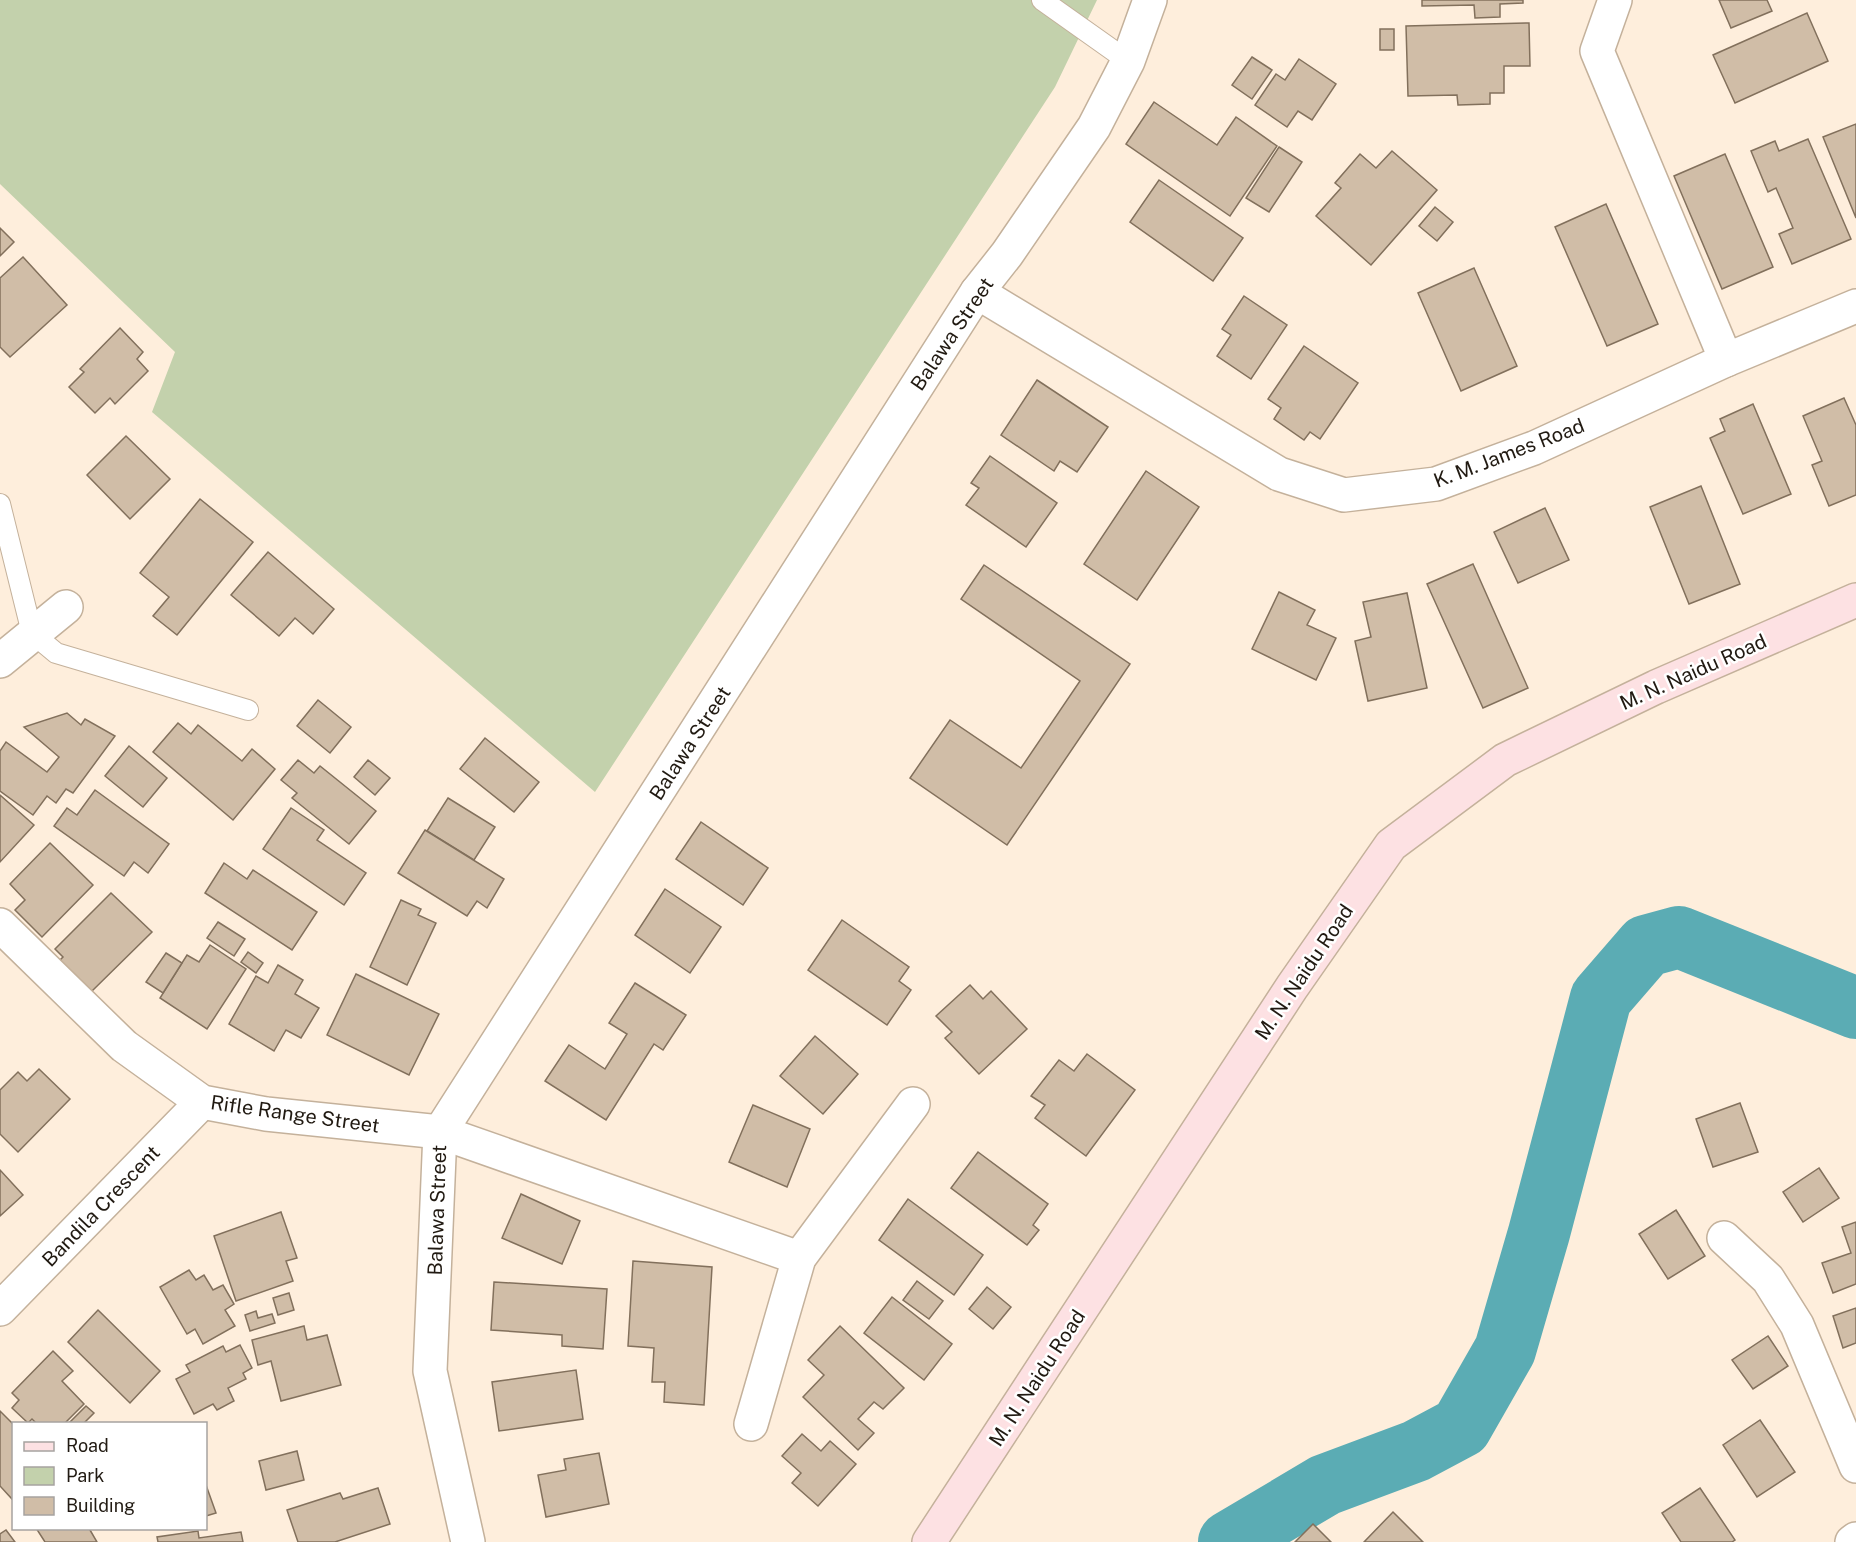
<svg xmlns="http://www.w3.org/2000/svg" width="1856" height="1542" viewBox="0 0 1856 1542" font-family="'Public Sans',sans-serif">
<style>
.green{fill:#c3d1ac}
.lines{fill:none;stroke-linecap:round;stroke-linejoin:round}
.river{stroke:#5bacb4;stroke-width:62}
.building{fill:#d0bda7;stroke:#82705c;stroke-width:1.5}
.service-casing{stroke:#c4b19b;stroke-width:22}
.minor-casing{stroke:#c4b19b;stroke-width:36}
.tertiary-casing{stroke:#c4b19b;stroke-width:36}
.secondary-casing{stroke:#c4b19b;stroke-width:36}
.service{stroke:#fff;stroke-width:20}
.minor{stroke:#fff;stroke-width:33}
.tertiary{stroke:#fff;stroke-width:33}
.secondary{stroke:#fde1e3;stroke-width:33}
.labels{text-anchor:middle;stroke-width:5;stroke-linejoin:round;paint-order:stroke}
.street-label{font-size:20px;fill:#211a12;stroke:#fff}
</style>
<rect width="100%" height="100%" fill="#feeedc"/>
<polygon class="green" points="0,0 1097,0 1055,87 595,792 152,412 175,352 0,184"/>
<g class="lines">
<polyline class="river" points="1229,1542 1325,1485 1416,1451 1461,1427 1505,1350 1539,1233 1601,998 1646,946 1679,937 1856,1008"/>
</g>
<g class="building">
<polygon points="1422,0 1523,0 1523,3 1500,4 1500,17 1475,18 1474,5 1422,6"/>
<polygon points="1719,0 1767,0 1772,11 1731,28"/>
<polygon points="1807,13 1828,61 1735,103 1713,55"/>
<polygon points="1529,23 1530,66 1504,66 1504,93 1490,93 1490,104 1458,105 1457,95 1408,96 1406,26"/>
<rect x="1380" y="29" width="14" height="21"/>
<polygon points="1252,57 1272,70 1252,99 1232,85"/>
<polygon points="1299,59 1336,84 1312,120 1298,111 1287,127 1255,105 1276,74 1285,80"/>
<polygon points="1154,102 1217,145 1236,117 1277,146 1230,216 1126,144"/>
<polygon points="1856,124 1856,218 1823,137"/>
<polygon points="1808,139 1851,239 1792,264 1779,234 1793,228 1776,188 1768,192 1751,151 1775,141 1779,151"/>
<polygon points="1279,147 1302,162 1269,212 1246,198"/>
<polygon points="1392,151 1437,190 1371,265 1316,216 1341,188 1335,183 1360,154 1376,168"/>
<polygon points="1725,154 1773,267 1722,289 1674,176"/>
<polygon points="1159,180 1243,238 1213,281 1130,222"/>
<polygon points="1606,204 1658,324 1607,346 1555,227"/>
<polygon points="1435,207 1453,222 1437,241 1419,226"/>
<polygon points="0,228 14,242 0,256"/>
<polygon points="23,257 67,305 10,357 0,347 0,278"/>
<polygon points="1474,268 1517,366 1461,391 1418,293"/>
<polygon points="1244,296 1287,325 1251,379 1217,356 1231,335 1222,329"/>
<polygon points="120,328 143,352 137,359 148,371 115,404 110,398 95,413 69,387 84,372 80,369"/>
<polygon points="1304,346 1358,383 1320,439 1310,432 1304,440 1274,419 1281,408 1268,399"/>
<polygon points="1037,380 1108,427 1077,472 1060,461 1054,471 1001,435"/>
<polygon points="1844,398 1856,425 1856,495 1829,506 1812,465 1822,461 1803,416"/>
<polygon points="1753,404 1791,494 1743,514 1710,438 1725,431 1720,419"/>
<polygon points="126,436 170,479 130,519 87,475"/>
<polygon points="990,456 1057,503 1026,547 966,505 979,488 971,483"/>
<polygon points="1146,471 1199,507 1137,600 1084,564"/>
<polygon points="1701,486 1740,584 1689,604 1650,507"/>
<polygon points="200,499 253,542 177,635 153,616 169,597 140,573"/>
<polygon points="1545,508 1569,560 1518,583 1494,532"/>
<polygon points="268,552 334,609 313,634 295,618 279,636 231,595"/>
<polygon points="1473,564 1528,688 1483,708 1427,584"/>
<polygon points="984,565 1130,664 1007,845 910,778 950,720 1021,768 1080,681 961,599"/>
<polygon points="1279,592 1315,610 1307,625 1336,638 1316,680 1252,649"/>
<polygon points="1407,593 1427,688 1368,701 1355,641 1371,637 1363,602"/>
<polygon points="318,700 351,727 330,753 297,726"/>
<polygon points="67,713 81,725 85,719 115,736 73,793 66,789 56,803 47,796 33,815 0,791 0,751 6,742 47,772 59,757 24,727"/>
<polygon points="178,723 191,734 198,725 242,761 252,749 275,769 233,820 153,752"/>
<polygon points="485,738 539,782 514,812 460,769"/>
<polygon points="129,746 167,778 143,807 105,776"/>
<polygon points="298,760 314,773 320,766 376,811 349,844 292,798 297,793 281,780"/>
<polygon points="368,760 390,778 375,795 354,777"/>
<polygon points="95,790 169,844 148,873 134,862 124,876 54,826 67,808 77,815"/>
<polygon points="0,795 34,825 0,862"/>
<polygon points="448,798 495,827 474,860 427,831"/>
<polygon points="291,808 324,830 317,840 366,873 344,905 263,849"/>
<polygon points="701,822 768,868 743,905 676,859"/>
<polygon points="425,830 504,879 487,908 477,901 467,916 398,873"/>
<polygon points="50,843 93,885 42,937 15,910 25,900 10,884"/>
<polygon points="224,863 247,879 253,870 317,912 292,950 205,893"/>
<polygon points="665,889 721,927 690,973 635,935"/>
<polygon points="111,893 152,932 91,992 59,961 63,957 55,949"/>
<polygon points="401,900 421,909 418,915 436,923 407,985 370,967"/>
<polygon points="842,920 909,967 899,981 911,990 887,1025 808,970"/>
<polygon points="218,922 245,939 234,956 207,938"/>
<polygon points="210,945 246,969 207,1029 160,998 187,955 199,962"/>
<polygon points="248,952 263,963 256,973 241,962"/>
<polygon points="166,953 182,963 163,993 146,982"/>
<polygon points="278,965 303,980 295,994 319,1008 301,1038 286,1030 274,1051 229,1024 256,976 268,983"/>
<polygon points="356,974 439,1014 409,1075 327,1035"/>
<polygon points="635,983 686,1015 663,1050 654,1044 606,1120 545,1081 569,1045 605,1069 627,1034 609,1023"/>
<polygon points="970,985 983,999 991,991 1027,1029 979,1074 945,1038 952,1032 936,1016"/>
<polygon points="815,1036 858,1074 823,1114 780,1076"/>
<polygon points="1087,1054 1135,1090 1086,1156 1035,1118 1045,1105 1031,1096 1059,1060 1074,1071"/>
<polygon points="39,1069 70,1099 18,1152 0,1134 0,1090 18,1072 27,1081"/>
<polygon points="1740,1103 1758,1152 1713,1167 1696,1119"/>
<polygon points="753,1105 810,1129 787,1187 729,1162"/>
<polygon points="978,1152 1048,1204 1033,1225 1039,1230 1027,1245 951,1188"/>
<polygon points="1819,1168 1839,1198 1803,1222 1783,1192"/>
<polygon points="0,1170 23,1195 0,1216"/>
<polygon points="521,1194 580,1221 562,1264 502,1238"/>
<polygon points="908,1199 983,1255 954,1295 879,1240"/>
<polygon points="1676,1210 1705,1256 1668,1279 1639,1234"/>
<polygon points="281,1212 297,1258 286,1261 293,1281 236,1301 214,1236"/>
<polygon points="1856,1222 1856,1284 1833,1293 1822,1263 1851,1253 1842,1227"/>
<polygon points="633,1261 712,1267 704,1405 664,1402 665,1382 652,1382 654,1348 628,1346"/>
<polygon points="189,1270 196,1280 204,1275 213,1290 223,1285 234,1304 225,1310 235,1326 203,1344 195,1329 187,1334 160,1287"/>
<polygon points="917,1281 943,1301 929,1319 903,1300"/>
<polygon points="494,1282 607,1289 603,1349 562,1346 562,1335 491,1330"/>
<polygon points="987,1287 1011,1307 993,1329 969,1309"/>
<polygon points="289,1293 294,1310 278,1315 273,1298"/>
<polygon points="892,1297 952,1344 924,1380 864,1333"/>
<polygon points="1856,1308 1856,1343 1843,1348 1833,1316"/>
<polygon points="98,1310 160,1371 130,1403 68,1342"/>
<polygon points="256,1311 258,1318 272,1314 275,1323 250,1331 245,1315"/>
<polygon points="304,1326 307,1340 327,1335 341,1385 281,1401 271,1361 258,1365 252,1340"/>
<polygon points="840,1326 904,1388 883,1409 874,1402 858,1419 874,1433 858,1450 803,1397 824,1375 808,1360"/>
<polygon points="1768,1336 1788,1366 1753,1389 1732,1360"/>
<polygon points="240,1345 252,1368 243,1373 246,1379 228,1388 234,1401 217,1410 213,1404 194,1414 176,1379 190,1372 186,1365 223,1346 226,1352"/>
<polygon points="53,1351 73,1371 62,1381 84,1404 64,1424 37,1424 32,1419 28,1423 12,1408 19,1400 12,1393"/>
<polygon points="576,1370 583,1419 499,1431 492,1382"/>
<polygon points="86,1406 94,1413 83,1424 68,1424"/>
<polygon points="0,1411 14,1425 14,1498 12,1499 0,1486"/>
<polygon points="1760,1420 1795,1472 1757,1497 1723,1445"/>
<polygon points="802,1434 821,1451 830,1441 856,1464 818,1506 792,1483 801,1473 782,1456"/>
<polygon points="297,1451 304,1480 266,1490 259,1461"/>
<polygon points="599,1453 609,1504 546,1517 538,1475 566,1470 564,1459"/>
<polygon points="206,1485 216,1513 206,1516"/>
<polygon points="378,1488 390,1524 335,1542 298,1542 287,1510 340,1493 343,1499"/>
<polygon points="1700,1488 1735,1540 1732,1542 1681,1542 1662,1513"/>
<polygon points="1393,1512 1423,1542 1364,1542"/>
<polygon points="1313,1524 1331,1542 1295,1542"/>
<polygon points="36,1528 92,1528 90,1530 97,1542 45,1542"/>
<polygon points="6,1530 15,1542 0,1542 0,1534"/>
<polygon points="198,1531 199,1538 241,1532 243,1542 158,1542 157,1537"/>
</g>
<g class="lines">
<defs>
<g id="service">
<polyline points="1042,0 1128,61"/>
<polyline points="0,504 32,633 56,653 248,710"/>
</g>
<g id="minor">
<polyline points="1615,0 1597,51 1726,360"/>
<polyline points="977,292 1279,474 1344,495 1436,484 1534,448 1726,360 1856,306"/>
<polyline points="0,661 66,607"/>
<polyline points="0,925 124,1046 202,1102 266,1114 440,1132 799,1258"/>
<polyline points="1724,1238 1768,1279 1797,1325 1856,1466"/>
<polyline points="0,1309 202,1102"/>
<polyline points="751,1424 799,1258 913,1104"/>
<polyline points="468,1542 430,1371 440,1132 977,292 1007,254 1094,127 1128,61 1150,0"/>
</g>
<polyline id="tertiary" points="1852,1542 1856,1539"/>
<polyline id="secondary" points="929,1542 1292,987 1391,845 1505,760 1656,687 1856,600"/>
</defs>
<use href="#service" class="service-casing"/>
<use href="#minor" class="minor-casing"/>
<use href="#tertiary" class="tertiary-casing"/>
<use href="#secondary" class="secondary-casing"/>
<use href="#service" class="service"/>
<use href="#minor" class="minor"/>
<use href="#tertiary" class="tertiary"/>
<use href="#secondary" class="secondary"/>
</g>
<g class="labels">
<g class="street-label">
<text transform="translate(952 334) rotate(-56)" y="7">Balawa Street</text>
<text transform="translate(1509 453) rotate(-21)" y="7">K. M. James Road</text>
<text transform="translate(1693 672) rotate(-24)" y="7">M. N. Naidu Road</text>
<text transform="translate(690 743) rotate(-57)" y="7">Balawa Street</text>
<text transform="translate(1304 972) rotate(-56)" y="7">M. N. Naidu Road</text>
<text transform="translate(295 1114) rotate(8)" y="7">Rifle Range Street</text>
<text transform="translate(101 1206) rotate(-46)" y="7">Bandila Crescent</text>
<text transform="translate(437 1210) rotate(-88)" y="7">Balawa Street</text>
<text transform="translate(1037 1378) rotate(-57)" y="7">M. N. Naidu Road</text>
</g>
</g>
<rect x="12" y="1422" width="195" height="108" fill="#ffffff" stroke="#a6a3a0" stroke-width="1.5"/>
<rect x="24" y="1442" width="30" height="9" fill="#fde1e3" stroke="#a6a3a0" stroke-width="1.5"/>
<text x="66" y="1452" font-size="18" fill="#211a12">Road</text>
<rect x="24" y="1467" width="30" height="18" fill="#c3d1ac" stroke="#a6a3a0" stroke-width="1.5"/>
<text x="66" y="1482" font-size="18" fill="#211a12">Park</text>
<rect x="24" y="1497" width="30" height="18" fill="#d0bda7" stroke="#a6a3a0" stroke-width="1.5"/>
<text x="66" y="1512" font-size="18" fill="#211a12">Building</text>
</svg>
